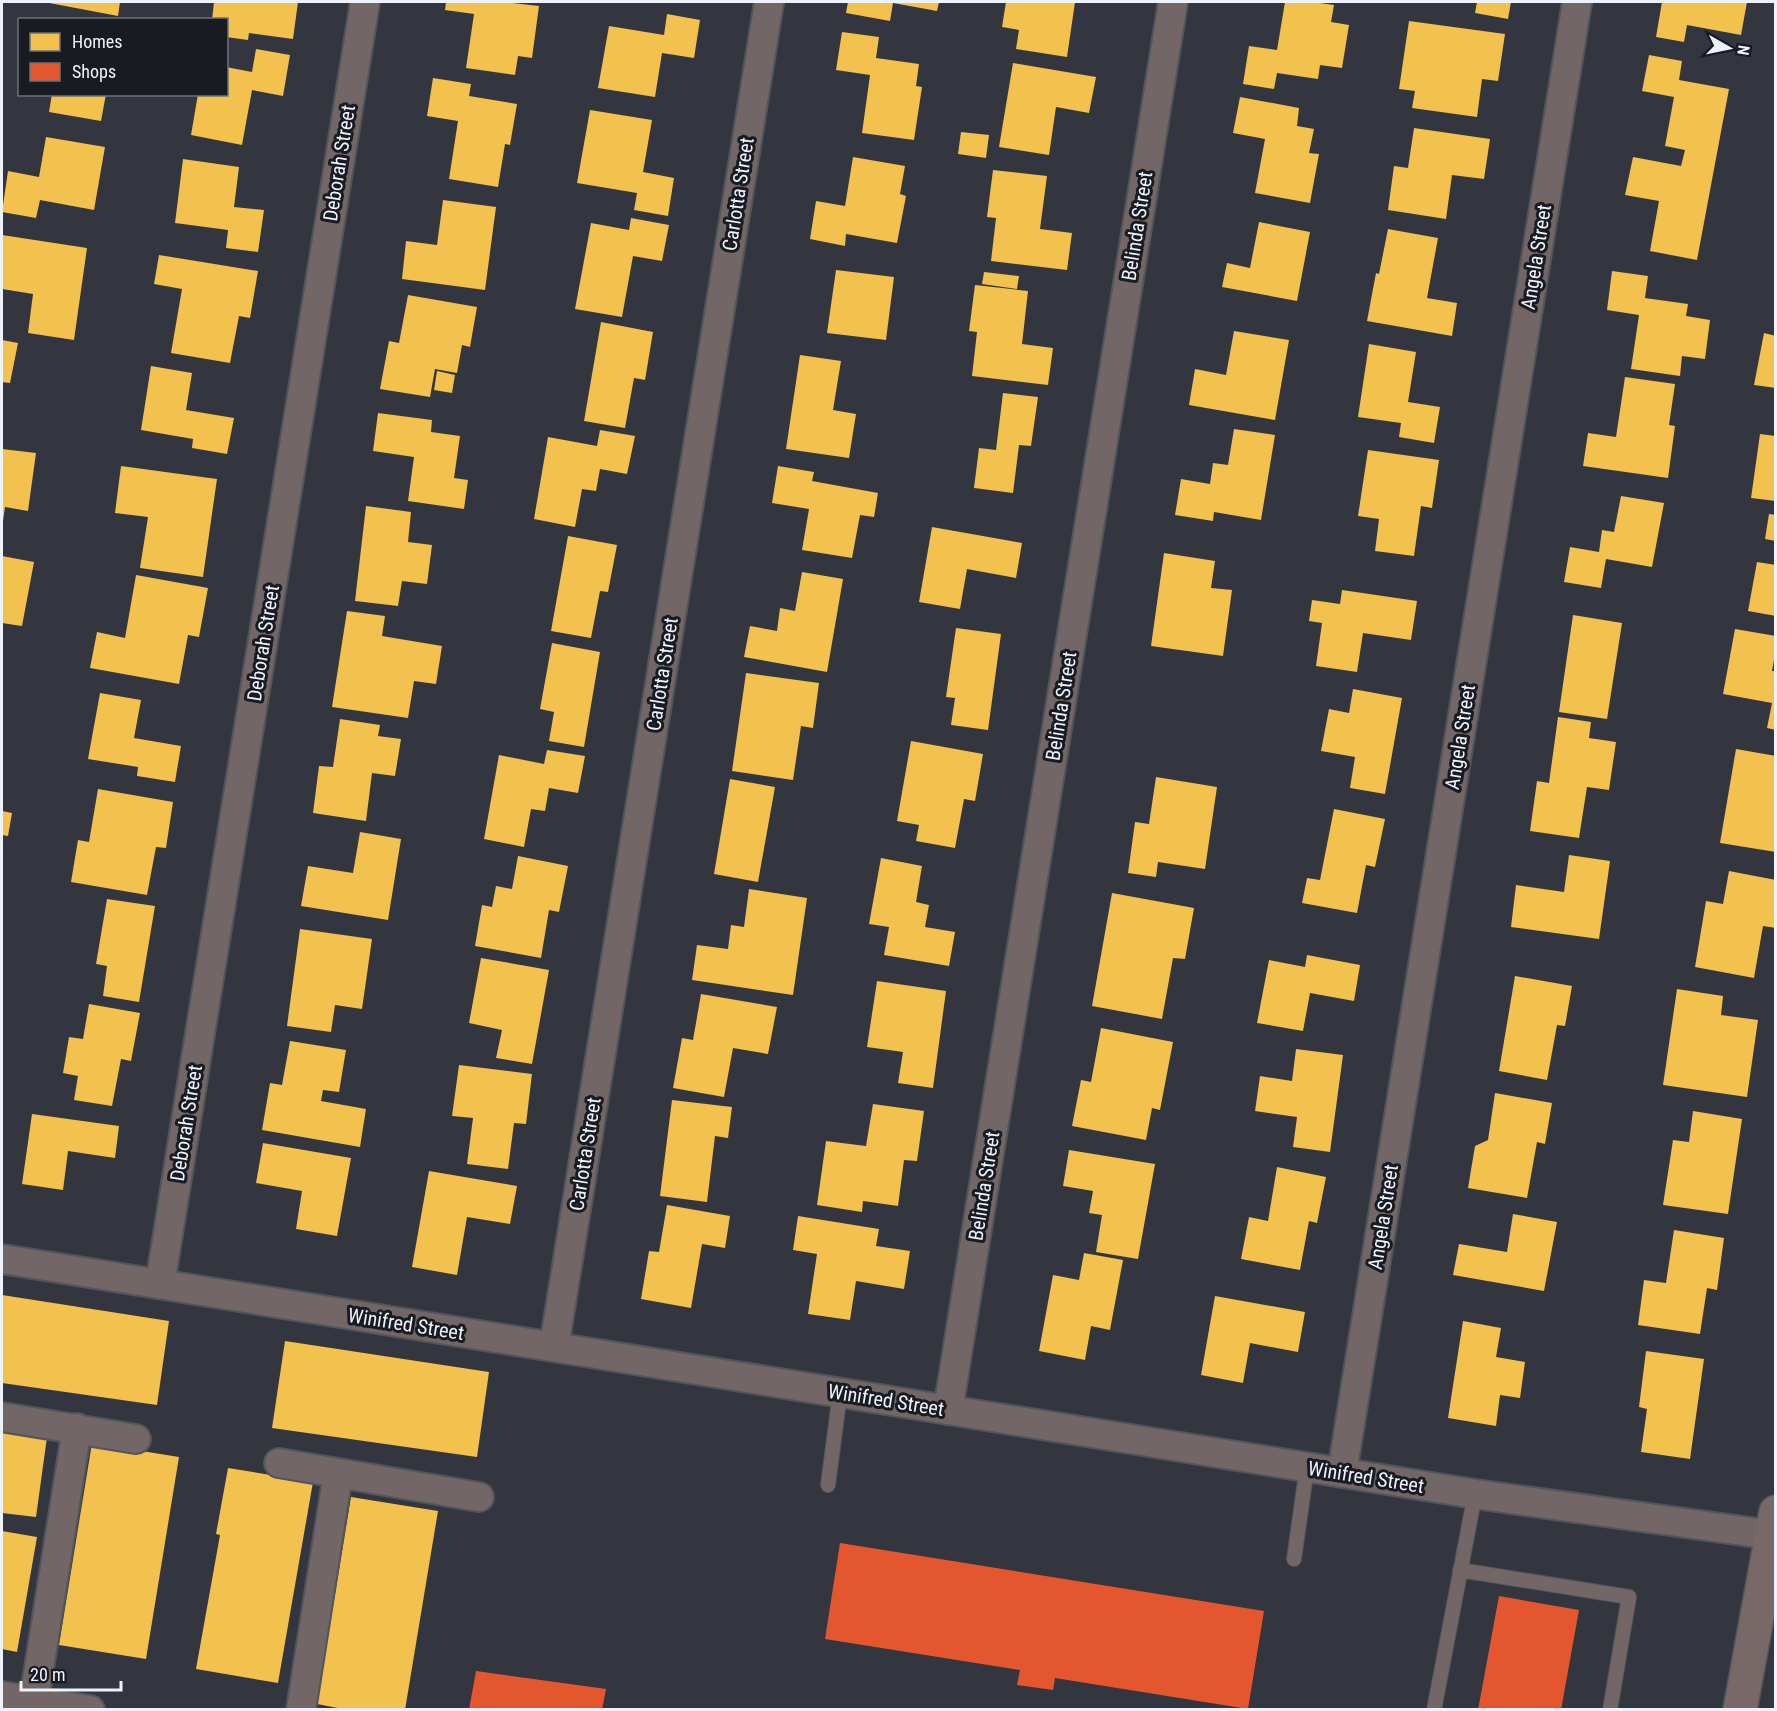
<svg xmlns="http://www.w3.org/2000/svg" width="1777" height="1711" viewBox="0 0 1777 1711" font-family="'Roboto Condensed',sans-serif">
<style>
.homes{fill:#f2c14e}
.shops{fill:#e4572e}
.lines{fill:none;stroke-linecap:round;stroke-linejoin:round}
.lane-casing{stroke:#52555c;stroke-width:16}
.street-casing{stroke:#52555c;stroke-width:32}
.secondary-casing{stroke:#52555c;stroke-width:36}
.lane{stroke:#726666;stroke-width:14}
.street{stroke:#726666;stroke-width:28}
.secondary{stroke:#786867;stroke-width:33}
.labels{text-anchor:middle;stroke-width:6;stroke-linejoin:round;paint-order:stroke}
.street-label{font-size:20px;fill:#eef2fc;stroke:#191b22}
</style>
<rect width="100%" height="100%" fill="#33363e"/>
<g class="homes">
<polygon points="44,2 120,2 118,16"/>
<polygon points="214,2 298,2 293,39 249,33 248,40 226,37 226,20 212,20"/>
<polygon points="446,2 504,2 539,6 532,58 518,56 515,75 466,68 474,14 445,10"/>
<polygon points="848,2 939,2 937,11 893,3 890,21 846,13"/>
<polygon points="1006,2 1075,2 1067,57 1016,49 1019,30 1002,27"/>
<polygon points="1285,2 1313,2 1334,5 1331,22 1349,25 1342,68 1320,65 1318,79 1277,73 1274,89 1243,84 1249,46 1277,50"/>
<polygon points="1477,2 1511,2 1508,19 1475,13"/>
<polygon points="1662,2 1690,3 1690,2 1747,2 1741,35 1687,25 1684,42 1656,37"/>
<polygon points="667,14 700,20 694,58 662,53 655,97 598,88 609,26 664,35"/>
<polygon points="1409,21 1505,34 1498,81 1482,79 1477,117 1412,108 1415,91 1399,89"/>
<polygon points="842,32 879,37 876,58 919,64 916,86 922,87 914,140 862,133 870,75 836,70"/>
<polygon points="256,49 290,55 283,96 252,90 242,145 191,135 198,94 226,94 226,67 252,72"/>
<polygon points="1649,55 1682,61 1679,80 1729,89 1697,260 1650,251 1659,201 1625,195 1633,157 1681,166 1685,150 1665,146 1674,97 1642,91"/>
<polygon points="1013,63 1096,77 1089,113 1056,107 1049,155 999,147"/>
<polygon points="433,78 471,84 469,96 517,104 510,145 505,144 498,187 449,179 458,121 427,116"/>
<polygon points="52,94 106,94 101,121 49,112"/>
<polygon points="1240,97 1299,108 1297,126 1314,129 1309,153 1319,154 1310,203 1255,193 1265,139 1233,133"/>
<polygon points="590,110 652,120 643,172 674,178 668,216 634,210 637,193 577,183"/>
<polygon points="1414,128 1490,139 1484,179 1452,175 1446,219 1388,210 1394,166 1408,168"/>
<polygon points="961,132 989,135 986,158 958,154"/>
<polygon points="46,137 105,147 94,210 40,200 36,218 2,212 8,171 39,177"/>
<polygon points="853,157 905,166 900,194 906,196 897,243 846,234 845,246 810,239 816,201 845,206"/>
<polygon points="183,159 239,167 234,207 264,210 258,252 226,248 228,230 175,223"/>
<polygon points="993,170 1047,176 1040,229 1072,233 1067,270 991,261 996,218 987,217"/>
<polygon points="443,200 496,207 485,290 402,279 406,241 437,245"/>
<polygon points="631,218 669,225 662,261 633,256 622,317 575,309 591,223 629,230"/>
<polygon points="1259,222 1310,232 1297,301 1222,287 1227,263 1250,268"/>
<polygon points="1388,229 1438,238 1427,298 1457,303 1452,336 1367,321 1376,273 1379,274"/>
<polygon points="2,235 87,248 74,340 28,333 33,294 2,289"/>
<polygon points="159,255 258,271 250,318 239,316 230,363 171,353 182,289 154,284"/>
<polygon points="836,270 894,277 886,340 827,333"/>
<polygon points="1612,271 1648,276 1645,298 1688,304 1686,316 1710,320 1705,359 1682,356 1680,376 1631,369 1639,315 1607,310"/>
<polygon points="984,272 1019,276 1017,289 982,284"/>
<polygon points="975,285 1028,291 1022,344 1053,348 1048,385 972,376 977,332 969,331"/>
<polygon points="408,295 477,307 470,347 462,345 457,373 435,369 430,397 380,389 389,341 399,343"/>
<polygon points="601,322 653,332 645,380 634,378 625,428 584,421"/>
<polygon points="1234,331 1289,340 1275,420 1189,405 1195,369 1226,375"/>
<polygon points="1764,333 1776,336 1776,388 1754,385"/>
<polygon points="2,340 18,343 10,383 2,382"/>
<polygon points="1369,344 1416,352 1408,402 1440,407 1434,443 1399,437 1401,423 1358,417"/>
<polygon points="800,355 841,361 833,410 856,414 849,458 786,449"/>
<polygon points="151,366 192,373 186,410 234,418 227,454 192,448 193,439 141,430"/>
<polygon points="437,371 455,375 452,393 434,390"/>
<polygon points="1625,377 1675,384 1669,425 1675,426 1668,478 1583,466 1588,433 1616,437"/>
<polygon points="1003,393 1038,397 1031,446 1019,445 1013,493 974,488 979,448 996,450"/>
<polygon points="378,413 432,420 431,432 460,436 454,478 468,480 464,509 408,501 414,457 373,451"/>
<polygon points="1234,429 1275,435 1261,520 1214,512 1213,521 1175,515 1181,479 1210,484 1213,463 1228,465"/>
<polygon points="600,430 635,436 627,474 600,469 596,491 582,489 575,527 534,519 548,437 597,446"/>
<polygon points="1760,434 1776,436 1776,501 1751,498"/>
<polygon points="2,449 36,453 28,511 5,507 3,521 2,521"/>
<polygon points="1368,450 1439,460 1432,508 1421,506 1414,556 1375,551 1379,519 1358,516"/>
<polygon points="121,466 217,479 203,577 140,568 148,517 115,513"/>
<polygon points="778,466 814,472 812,481 878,493 874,517 860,515 852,558 802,550 809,509 772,503"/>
<polygon points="1621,496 1664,503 1652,567 1606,559 1601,588 1564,582 1570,547 1599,552 1602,530 1614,532"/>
<polygon points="366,506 411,512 408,542 432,545 427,584 402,581 398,606 355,601"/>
<polygon points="1769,514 1776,515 1776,541 1765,539"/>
<polygon points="932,527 1022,543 1016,578 967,569 960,609 919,602"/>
<polygon points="568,536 617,545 608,592 600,591 591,638 551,631"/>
<polygon points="1164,553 1215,561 1211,588 1232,590 1223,656 1151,646"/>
<polygon points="2,556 34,562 22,626 2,623"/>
<polygon points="1757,562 1776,565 1776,616 1748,611"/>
<polygon points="802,572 843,579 827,672 744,657 750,626 777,631 780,608 795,611"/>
<polygon points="136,575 208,588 199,637 188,635 179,684 90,668 97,632 125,638"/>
<polygon points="1342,590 1417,601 1411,640 1363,633 1357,672 1316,666 1322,623 1309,621 1312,600 1340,604"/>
<polygon points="347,611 385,616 382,636 442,646 436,684 414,681 408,718 332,707"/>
<polygon points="1573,615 1622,623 1607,719 1559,712"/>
<polygon points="956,628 1001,634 988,730 951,725 955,698 946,697"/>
<polygon points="1735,629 1776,636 1776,649 1772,671 1776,671 1776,730 1767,728 1772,703 1723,694"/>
<polygon points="552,643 600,652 584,747 549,741 554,712 540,709"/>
<polygon points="746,673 819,683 813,728 801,726 793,780 732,771"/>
<polygon points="1353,689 1402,698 1385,794 1350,788 1355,757 1321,751 1329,709 1349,713"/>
<polygon points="100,693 141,700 134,738 181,746 175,782 137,776 138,767 88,759"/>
<polygon points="1558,717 1591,722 1589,738 1616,742 1609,790 1587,787 1579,838 1530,831 1537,781 1549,783"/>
<polygon points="340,719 380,725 378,736 401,739 395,776 372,773 366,821 313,813 319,766 333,767"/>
<polygon points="911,741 983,754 975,801 964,799 955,848 916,841 919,825 897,821"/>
<polygon points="1736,749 1776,756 1776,852 1720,843"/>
<polygon points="547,750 585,756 578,793 549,788 545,811 531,809 524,847 484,839 499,755 544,764"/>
<polygon points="1156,777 1217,787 1205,869 1158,862 1156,877 1128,873 1135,822 1149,824"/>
<polygon points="730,779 775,787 758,882 714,874"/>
<polygon points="98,789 173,802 166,848 156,847 147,895 71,882 78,840 89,842"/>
<polygon points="1334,809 1385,819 1375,867 1366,865 1357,913 1302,903 1307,878 1320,880"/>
<polygon points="2,811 12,813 8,836 2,835"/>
<polygon points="360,832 401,839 388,920 301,906 308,866 353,873"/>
<polygon points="1569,855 1610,861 1599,939 1511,927 1516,885 1564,892"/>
<polygon points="518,856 568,866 559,912 549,910 541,958 475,946 482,905 492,907 496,886 512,889"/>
<polygon points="881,858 922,866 916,902 929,905 925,927 955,932 949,966 884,955 889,927 869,924"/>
<polygon points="1729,871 1776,880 1776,928 1763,926 1754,978 1695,967 1706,901 1723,904"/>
<polygon points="749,889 807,898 793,995 692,980 697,945 728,949 731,925 744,927"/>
<polygon points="1112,893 1194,908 1185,959 1173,958 1162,1019 1092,1006"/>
<polygon points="107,899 155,906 139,1002 103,996 107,966 96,964"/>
<polygon points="300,929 372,939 362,1009 335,1005 331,1032 287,1026"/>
<polygon points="1307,955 1360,965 1354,1001 1310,993 1303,1031 1257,1023 1269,960 1305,967"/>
<polygon points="481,958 549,970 532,1064 496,1058 502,1030 469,1023"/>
<polygon points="1515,976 1572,986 1565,1026 1557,1025 1547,1080 1499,1071"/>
<polygon points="877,981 946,991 933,1088 898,1083 903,1052 867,1047"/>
<polygon points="1677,989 1723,996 1721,1015 1758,1020 1747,1097 1663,1085"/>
<polygon points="701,994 777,1007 768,1054 733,1048 724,1097 673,1088 682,1038 693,1040"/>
<polygon points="89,1004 140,1013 131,1061 121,1059 112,1106 74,1100 78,1076 63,1073 69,1037 83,1039"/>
<polygon points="1101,1028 1173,1042 1160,1110 1152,1108 1146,1140 1072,1126 1081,1080 1091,1082"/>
<polygon points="290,1041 346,1050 339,1092 323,1090 321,1101 366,1109 360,1147 262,1130 270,1083 282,1085"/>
<polygon points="1296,1049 1343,1055 1330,1152 1293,1147 1297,1117 1255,1111 1260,1076 1292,1081"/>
<polygon points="459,1065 532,1074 526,1124 514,1123 508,1169 467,1164 473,1118 452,1116"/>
<polygon points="1495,1093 1552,1103 1545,1144 1537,1142 1527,1198 1468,1188 1475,1146 1488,1140"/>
<polygon points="672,1100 732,1107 728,1138 715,1136 707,1202 660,1196"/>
<polygon points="873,1104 924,1111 917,1161 904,1160 898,1206 863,1201 862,1212 817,1205 826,1141 866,1146"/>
<polygon points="1693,1111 1742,1119 1728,1214 1663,1205 1673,1140 1689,1142"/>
<polygon points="32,1114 119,1126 115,1158 68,1151 63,1190 22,1184"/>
<polygon points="263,1143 351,1158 337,1236 296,1229 302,1191 256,1183"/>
<polygon points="1069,1150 1155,1164 1138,1259 1096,1252 1102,1215 1089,1213 1093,1191 1063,1186"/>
<polygon points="1277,1167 1326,1177 1317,1223 1309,1221 1300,1270 1241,1259 1249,1217 1268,1221"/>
<polygon points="429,1171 517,1186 510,1224 467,1217 457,1275 412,1267"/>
<polygon points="667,1205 730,1216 725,1248 702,1244 691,1308 641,1299 649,1251 659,1252"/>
<polygon points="1513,1214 1557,1222 1544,1291 1453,1275 1459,1244 1507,1252"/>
<polygon points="798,1216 879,1229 876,1246 910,1251 904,1289 856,1281 850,1320 808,1314 817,1254 793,1250"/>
<polygon points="1674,1230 1724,1238 1717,1290 1707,1288 1700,1334 1638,1325 1644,1280 1666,1283"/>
<polygon points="1084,1253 1123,1260 1110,1330 1091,1326 1085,1360 1039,1351 1053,1275 1079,1280"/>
<polygon points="2,1295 169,1321 157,1405 2,1383"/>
<polygon points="1215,1296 1305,1312 1298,1352 1250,1343 1243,1383 1201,1375"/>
<polygon points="1463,1321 1501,1328 1496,1357 1525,1362 1520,1398 1500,1395 1496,1426 1448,1418"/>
<polygon points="285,1341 489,1372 477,1457 272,1428"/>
<polygon points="1646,1351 1704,1359 1690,1459 1641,1452 1647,1409 1639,1407"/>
<polygon points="2,1424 48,1430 36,1517 2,1513"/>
<polygon points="92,1443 179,1457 146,1659 59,1645"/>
<polygon points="228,1468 313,1482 278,1683 196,1669 220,1535 216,1534"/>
<polygon points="351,1497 438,1511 405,1710 348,1710 317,1704"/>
<polygon points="2,1531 37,1537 17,1652 2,1649"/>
</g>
<g class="shops">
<polygon points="840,1543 1264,1611 1248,1709 1055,1678 1053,1690 1017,1685 1020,1670 825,1639"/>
<polygon points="1499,1596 1579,1610 1561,1710 1478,1710"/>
<polygon points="476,1671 606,1689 602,1710 469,1710"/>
</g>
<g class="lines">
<defs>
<g id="lane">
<polyline points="828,1485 840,1393"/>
<polyline points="1294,1559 1307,1467"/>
<polyline points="1460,1570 1629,1597 1610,1710"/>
<polyline points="1434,1710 1475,1494"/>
</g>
<g id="street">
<polyline points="2,1259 1475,1494 1772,1535"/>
<polyline points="160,1284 365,2"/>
<polyline points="554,1347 769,2"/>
<polyline points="948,1410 1173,2"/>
<polyline points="2,1417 136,1439"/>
<polyline points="279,1463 479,1497"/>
<polyline points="1342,1473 1577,2"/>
<polyline points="2,1696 90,1710"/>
<polyline points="34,1700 77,1428"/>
<polyline points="301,1710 338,1474"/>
</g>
<polyline id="secondary" points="1740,1710 1776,1512"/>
</defs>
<use href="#lane" class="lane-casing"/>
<use href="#street" class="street-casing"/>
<use href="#secondary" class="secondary-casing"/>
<use href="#lane" class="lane"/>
<use href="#street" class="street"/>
<use href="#secondary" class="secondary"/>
</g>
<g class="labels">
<g class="street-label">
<text transform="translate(339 163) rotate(-81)" y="7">Deborah Street</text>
<text transform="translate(738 194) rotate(-81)" y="7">Carlotta Street</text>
<text transform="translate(1137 226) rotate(-81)" y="7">Belinda Street</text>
<text transform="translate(1536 257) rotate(-81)" y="7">Angela Street</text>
<text transform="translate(263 643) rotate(-81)" y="7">Deborah Street</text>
<text transform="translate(662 674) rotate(-81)" y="7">Carlotta Street</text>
<text transform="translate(1061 706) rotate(-81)" y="7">Belinda Street</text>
<text transform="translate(1460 737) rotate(-81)" y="7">Angela Street</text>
<text transform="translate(186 1123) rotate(-81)" y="7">Deborah Street</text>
<text transform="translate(585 1154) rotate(-81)" y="7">Carlotta Street</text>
<text transform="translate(984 1186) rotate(-81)" y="7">Belinda Street</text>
<text transform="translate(1383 1217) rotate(-81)" y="7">Angela Street</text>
<text transform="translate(406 1324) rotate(9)" y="7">Winifred Street</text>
<text transform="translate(886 1400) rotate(9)" y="7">Winifred Street</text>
<text transform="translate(1366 1477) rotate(9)" y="7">Winifred Street</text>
</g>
</g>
<rect width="1777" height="1711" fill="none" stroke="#eef2fc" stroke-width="6"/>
<rect x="18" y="18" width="210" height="78" fill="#191b22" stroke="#6e7179" stroke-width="1.5"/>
<rect x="30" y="33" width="30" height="18" fill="#f2c14e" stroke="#6e7179" stroke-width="1.5"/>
<text x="72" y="48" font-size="18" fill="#eef2fc">Homes</text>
<rect x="30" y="63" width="30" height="18" fill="#e4572e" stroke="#6e7179" stroke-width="1.5"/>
<text x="72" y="78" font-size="18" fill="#eef2fc">Shops</text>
<g transform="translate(1729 48) rotate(99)" stroke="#191b22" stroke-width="4.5" paint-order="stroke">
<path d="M0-4.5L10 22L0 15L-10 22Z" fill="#eef2fc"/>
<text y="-9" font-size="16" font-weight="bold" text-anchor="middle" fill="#eef2fc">N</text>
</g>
<path d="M21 1681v9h100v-9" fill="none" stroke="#eef2fc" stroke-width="3"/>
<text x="30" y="1681" font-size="18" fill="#eef2fc" stroke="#191b22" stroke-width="4.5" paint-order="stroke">20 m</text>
</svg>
